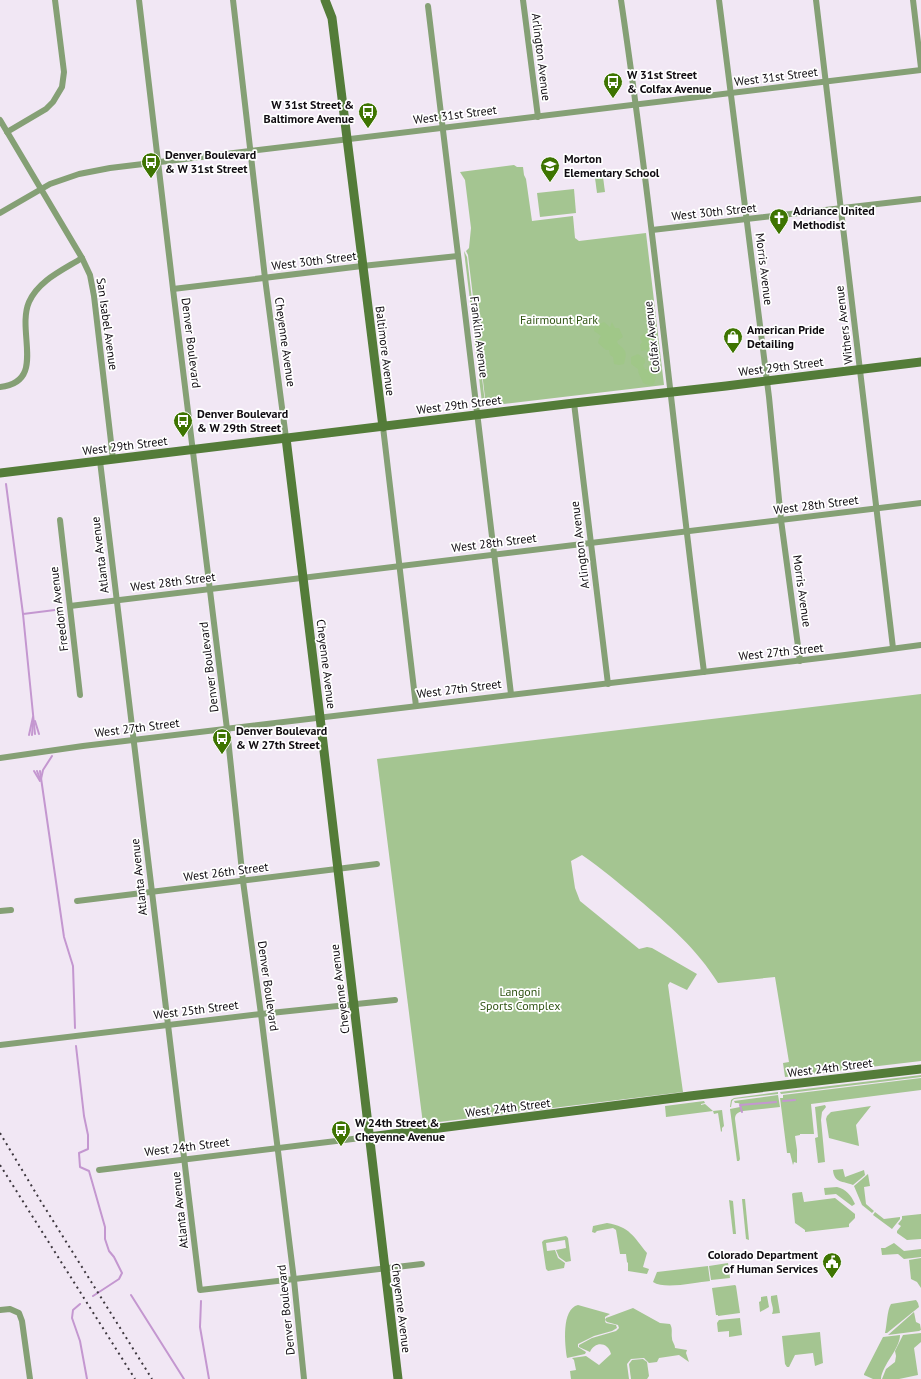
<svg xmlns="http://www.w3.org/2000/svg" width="921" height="1379" viewBox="0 0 921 1379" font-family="'PT Sans',sans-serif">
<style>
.green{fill:#a4c591}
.forest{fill:#a0c788}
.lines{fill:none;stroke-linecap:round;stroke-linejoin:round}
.stream{stroke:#c497d0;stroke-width:2}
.street{stroke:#85a075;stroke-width:6}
.secondary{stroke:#547c39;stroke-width:9}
.rail{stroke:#3d373e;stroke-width:2;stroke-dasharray:2 4;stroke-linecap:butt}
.labels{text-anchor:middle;stroke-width:3.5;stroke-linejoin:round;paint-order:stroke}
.street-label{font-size:12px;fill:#100c11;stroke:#fff}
.poi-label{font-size:12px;font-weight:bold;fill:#100c11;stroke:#fff;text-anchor:start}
.park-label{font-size:12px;fill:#305414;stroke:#fff}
</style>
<rect width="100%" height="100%" fill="#f1e7f4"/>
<g class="green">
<polygon points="514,165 517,167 523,167 524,175 526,179 532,221 573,216 575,238 579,241 646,233 664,385 486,406 468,255 466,251 469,248 471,228 465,180 460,172"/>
<polygon points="603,177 605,192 597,193 595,178"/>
<polygon points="574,189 576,213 540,217 537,193"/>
<polygon points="464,251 467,257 475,326 473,325"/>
<polygon points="476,327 485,403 482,403 473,328"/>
<path d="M921 694V1061L785 1077 783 1063 789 1062 775 977 718 983C697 949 669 925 638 899 620 884 601 868 582 855L571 861 575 888 580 901 639 949 647 947 652 948 697 974 687 990 670 982 668 985 683 1092 423 1124 377 759Z"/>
<polygon points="921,1075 921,1077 781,1094 780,1092"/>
<polygon points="921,1078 921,1090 811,1104 814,1134 800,1134 800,1135 795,1136 797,1150 797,1163 794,1162 793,1165 790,1153 787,1153 780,1098 783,1098 783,1095"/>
<polygon points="778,1092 778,1094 734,1099 732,1101 731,1107 730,1107 731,1100 734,1098"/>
<path d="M778 1095 780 1107 743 1111C738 1112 735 1114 735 1119L740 1159 739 1161H737L730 1109 740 1107V1104L738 1103H735L734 1101Z"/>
<polygon points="704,1101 705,1103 701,1104 701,1105 705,1104 713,1111 722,1110 724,1126 722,1128 722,1131 721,1132 718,1113 714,1114 713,1111 666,1117 665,1106"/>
<polygon points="825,1105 826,1107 822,1112 821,1120 825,1162 818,1163 815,1138 818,1137 815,1107"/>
<polygon points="871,1106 856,1125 859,1146 829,1138 826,1119 827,1116 831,1112"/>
<path d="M843 1169 845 1177 864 1170 865 1175 853 1185C843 1181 834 1183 833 1170Z"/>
<polygon points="868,1174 870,1186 864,1187 866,1204 874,1211 872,1213 862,1205 854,1186"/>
<path d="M837 1187C846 1189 851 1195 855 1204L852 1206 836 1194 825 1195 824 1188Z"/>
<polygon points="802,1192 804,1202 835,1198 855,1214 855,1218 849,1224 849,1227 805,1232 805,1230 795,1223 792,1194 793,1193"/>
<polygon points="742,1199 745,1199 749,1240 746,1239"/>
<polygon points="729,1200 733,1201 736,1234 733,1234"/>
<polygon points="875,1212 884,1219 900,1217 900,1219 892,1229 873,1215"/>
<polygon points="921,1214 921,1239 907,1240 897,1233 897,1231 901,1226 898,1224 902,1219 902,1216"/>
<path d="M607 1223C630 1227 633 1236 647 1253L643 1267 649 1269 647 1274 628 1271V1263L627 1262 626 1254H620L616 1230 613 1228 597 1231 595 1233 592 1232 593 1226Z"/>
<polygon points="566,1236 568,1238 571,1261 566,1262 559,1257 556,1250 566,1248 565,1240 546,1243 547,1251 555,1250 558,1258 565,1263 564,1268 548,1271 546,1269 542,1242 544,1240"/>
<polygon points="894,1243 904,1251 921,1249 921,1257 904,1259 898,1254 882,1255 881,1248 885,1248"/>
<polygon points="921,1258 921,1288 917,1282 911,1279 909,1260"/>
<polygon points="728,1263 730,1278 711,1280 709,1266"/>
<path d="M708 1266 710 1281C696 1282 665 1290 653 1282L657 1272Z"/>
<polygon points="735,1285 736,1286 740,1313 718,1316 718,1315 716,1315 712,1288"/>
<path d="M777 1295 780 1313 772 1314C775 1308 770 1303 771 1296Z"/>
<polygon points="767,1296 769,1307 760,1312 759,1302 761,1301 761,1297"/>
<path d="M916 1300 918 1303 919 1307 887 1333H885C887 1325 887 1310 891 1304Z"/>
<path d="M578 1305 610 1314 605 1317V1321L606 1323 616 1325 617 1328 612 1331 594 1336 578 1344V1347L586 1352 585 1354 567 1358C565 1345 561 1309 578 1305Z"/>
<path d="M633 1308 660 1323 670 1324C673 1329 671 1333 672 1338 672 1342 675 1344 675 1348L687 1350 686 1353 689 1362 679 1355 659 1358 657 1362 649 1363 644 1358 631 1359 627 1364 629 1379H571L570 1371 576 1370 574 1360 572 1358 586 1356 599 1365 611 1354C608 1342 595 1341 590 1352L579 1347V1345L592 1338 616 1331 619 1328 618 1325 607 1322 605 1320 606 1318Z"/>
<polygon points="914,1312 916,1322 920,1324 921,1330 919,1331 888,1335"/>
<polygon points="740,1318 742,1335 729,1337 729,1331 718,1332 717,1323 719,1320"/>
<polygon points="820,1332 823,1363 815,1366 813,1353 795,1355 789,1367 787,1367 785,1364 782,1336"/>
<polygon points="921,1333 921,1342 914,1348 918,1375 899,1379 882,1379 886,1369 895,1362 896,1356 895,1351 903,1335"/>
<path d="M900 1335C900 1349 882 1365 881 1379H873L864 1375V1374L883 1337Z"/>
<polygon points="643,1359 647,1362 649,1376 647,1379 631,1379 629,1364 632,1360"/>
</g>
<g class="forest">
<path d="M604 322 610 327 612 322 615 328H619L623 337 617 341 618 344C627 351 627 353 624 364L619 365 614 364 613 357 610 355 609 350H606L598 343 599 339 601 336 597 333 594 331V326Z"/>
<path d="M647 332C659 342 657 340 656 355H649L646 350 641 351 640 345 642 342 640 338 641 336Z"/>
<path d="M638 354 645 359V363L643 365 645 369 651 370 656 377 654 384 651 386 643 383C642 378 638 375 638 369L631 364V357Z"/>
</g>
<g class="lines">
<g class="stream">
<polyline points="6,484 23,614 35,734"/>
<polyline points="23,614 63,609"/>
<polyline points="35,721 39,734"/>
<polyline points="29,735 33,717"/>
<polyline points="32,735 33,723"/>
<polyline points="34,771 40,781"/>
<polyline points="37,771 40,779"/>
<polyline points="40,771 64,937 73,966 75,1028"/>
<polyline points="41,779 43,770 52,756"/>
<polyline points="76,1046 84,1116 88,1135 88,1149 79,1153 80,1167 89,1171 105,1227 105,1239 109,1251 114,1257 122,1273 119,1279 93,1296"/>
<polyline points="783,1101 795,1100"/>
<polyline points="742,1112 740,1105 776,1102"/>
<polyline points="131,1295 184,1379"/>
<polyline points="201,1301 200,1327 209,1379"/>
<polyline points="80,1304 73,1310 72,1318 80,1341 87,1379"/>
</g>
<g class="street">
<polyline points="139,0 173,289 227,729 243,881 261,1014 294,1280 304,1379"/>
<polyline points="233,0 265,278 286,438"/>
<polyline points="523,0 538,117"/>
<path d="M621 0C654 223 675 448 704 672"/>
<polyline points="719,0 769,397 781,520 800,661"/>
<polyline points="816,0 893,648"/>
<polyline points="913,0 921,68"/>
<polyline points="428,6 511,694"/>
<polyline points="0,120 82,258 90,275 94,296 113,459"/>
<polyline points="7,132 46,109 53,102 62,87 64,72 55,0"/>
<polyline points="0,213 50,184 79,174 110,168 921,70"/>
<polyline points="652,230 921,199"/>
<polyline points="173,289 362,266 458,256"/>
<path d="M0 387C47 382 16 332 29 302 39 280 63 270 82 258"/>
<polyline points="574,403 608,684"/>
<polyline points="383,427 416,706"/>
<polyline points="100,461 200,1290 422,1264"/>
<polyline points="60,520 80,695"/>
<polyline points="70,606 921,503"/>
<polyline points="0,758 83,746 845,655 921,645"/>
<polyline points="77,901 377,864"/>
<polyline points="0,911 11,910"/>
<polyline points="0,1045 261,1014 395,1000"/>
<polyline points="99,1170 369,1137"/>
<polyline points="0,1310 10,1309 19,1313 22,1321 30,1379"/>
</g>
<g class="secondary">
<polyline points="325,0 332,18 383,427"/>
<polyline points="286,438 320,717 398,1379"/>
<polyline points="0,473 574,403 726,386 921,362"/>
<polyline points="369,1137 690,1096 921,1069"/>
</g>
<g class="rail">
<polyline points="0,1133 40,1200 152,1379"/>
<polyline points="0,1165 135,1379"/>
</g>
</g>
<defs>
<symbol id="bus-pin" viewBox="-11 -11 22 30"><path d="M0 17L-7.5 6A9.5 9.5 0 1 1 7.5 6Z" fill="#3e7401" stroke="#fff"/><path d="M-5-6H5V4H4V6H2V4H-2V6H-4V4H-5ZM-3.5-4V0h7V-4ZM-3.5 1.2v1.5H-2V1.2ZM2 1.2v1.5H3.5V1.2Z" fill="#fff"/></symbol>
<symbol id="school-pin" viewBox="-11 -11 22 30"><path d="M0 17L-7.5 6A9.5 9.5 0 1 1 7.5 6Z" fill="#3e7401" stroke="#fff"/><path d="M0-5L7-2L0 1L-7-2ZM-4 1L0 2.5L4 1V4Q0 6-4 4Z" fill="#fff"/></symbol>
<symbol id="church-pin" viewBox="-11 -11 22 30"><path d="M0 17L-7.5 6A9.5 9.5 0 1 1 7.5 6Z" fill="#3e7401" stroke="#fff"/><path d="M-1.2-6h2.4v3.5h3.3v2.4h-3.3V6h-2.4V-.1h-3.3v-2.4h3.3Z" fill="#fff"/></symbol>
<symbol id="shop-pin" viewBox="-11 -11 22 30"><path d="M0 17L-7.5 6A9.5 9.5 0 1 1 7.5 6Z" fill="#3e7401" stroke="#fff"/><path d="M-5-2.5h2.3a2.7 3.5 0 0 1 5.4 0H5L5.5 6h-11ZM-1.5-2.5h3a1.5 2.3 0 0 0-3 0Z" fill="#fff"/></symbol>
<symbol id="civic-pin" viewBox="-11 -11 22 30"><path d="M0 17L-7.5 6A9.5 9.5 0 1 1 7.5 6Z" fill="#3e7401" stroke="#fff"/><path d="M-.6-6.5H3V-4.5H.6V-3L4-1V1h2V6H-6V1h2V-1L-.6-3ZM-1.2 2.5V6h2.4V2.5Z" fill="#fff"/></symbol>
</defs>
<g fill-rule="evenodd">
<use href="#bus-pin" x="602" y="71" width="22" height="30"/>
<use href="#bus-pin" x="357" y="101" width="22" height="30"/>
<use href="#bus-pin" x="140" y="151" width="22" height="30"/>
<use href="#school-pin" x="539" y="155" width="22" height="30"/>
<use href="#church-pin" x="768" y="207" width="22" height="30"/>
<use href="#shop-pin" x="722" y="326" width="22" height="30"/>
<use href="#bus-pin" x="172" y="410" width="22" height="30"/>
<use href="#bus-pin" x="211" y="727" width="22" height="30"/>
<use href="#bus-pin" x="330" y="1119" width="22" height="30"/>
<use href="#civic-pin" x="821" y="1251" width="22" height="30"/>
</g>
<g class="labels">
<g class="street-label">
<text transform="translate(541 57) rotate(83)" y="4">Arlington Avenue</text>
<text transform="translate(776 77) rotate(-7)" y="4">West 31st Street</text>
<text transform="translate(455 115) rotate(-7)" y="4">West 31st Street</text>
<text transform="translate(714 212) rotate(-6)" y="4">West 30th Street</text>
<text transform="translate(314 261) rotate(-7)" y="4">West 30th Street</text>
<text transform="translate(764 269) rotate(83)" y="4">Morris Avenue</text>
<text transform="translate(107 324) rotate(82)" y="4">San Isabel Avenue</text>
<text transform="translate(844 325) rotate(-97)" y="4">Withers Avenue</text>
<text transform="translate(479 337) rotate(83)" y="4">Franklin Avenue</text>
<text transform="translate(652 337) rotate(-96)" y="4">Colfax Avenue</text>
<text transform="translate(285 342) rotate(82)" y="4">Cheyenne Avenue</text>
<text transform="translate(191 343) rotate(83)" y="4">Denver Boulevard</text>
<text transform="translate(385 351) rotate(83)" y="4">Baltimore Avenue</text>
<text transform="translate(781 367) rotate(-7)" y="4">West 29th Street</text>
<text transform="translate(459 405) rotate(-7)" y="4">West 29th Street</text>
<text transform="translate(125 446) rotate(-7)" y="4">West 29th Street</text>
<text transform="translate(816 505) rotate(-7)" y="4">West 28th Street</text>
<text transform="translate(494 543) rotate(-7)" y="4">West 28th Street</text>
<text transform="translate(580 545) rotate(-97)" y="4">Arlington Avenue</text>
<text transform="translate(100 555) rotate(-97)" y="4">Atlanta Avenue</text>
<text transform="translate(173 582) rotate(-7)" y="4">West 28th Street</text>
<text transform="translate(802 591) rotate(82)" y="4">Morris Avenue</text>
<text transform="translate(59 609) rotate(-97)" y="4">Freedom Avenue</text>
<text transform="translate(781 652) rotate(-6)" y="4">West 27th Street</text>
<text transform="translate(326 664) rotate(83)" y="4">Cheyenne Avenue</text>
<text transform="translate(209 667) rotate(-97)" y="4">Denver Boulevard</text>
<text transform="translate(459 689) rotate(-7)" y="4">West 27th Street</text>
<text transform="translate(137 728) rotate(-7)" y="4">West 27th Street</text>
<text transform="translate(226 872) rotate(-7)" y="4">West 26th Street</text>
<text transform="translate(139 877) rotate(-96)" y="4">Atlanta Avenue</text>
<text transform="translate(268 986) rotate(82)" y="4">Denver Boulevard</text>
<text transform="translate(340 989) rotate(-97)" y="4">Cheyenne Avenue</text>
<text transform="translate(196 1010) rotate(-7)" y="4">West 25th Street</text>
<text transform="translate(830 1068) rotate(-7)" y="4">West 24th Street</text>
<text transform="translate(508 1108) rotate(-7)" y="4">West 24th Street</text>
<text transform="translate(187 1147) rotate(-7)" y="4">West 24th Street</text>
<text transform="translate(180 1210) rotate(-96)" y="4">Atlanta Avenue</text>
<text transform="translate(401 1308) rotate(83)" y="4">Cheyenne Avenue</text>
<text transform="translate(286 1310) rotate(-96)" y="4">Denver Boulevard</text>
</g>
<g class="poi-label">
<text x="627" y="79">W 31st Street<tspan x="627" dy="14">&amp; Colfax Avenue</tspan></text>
<text x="354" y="109" text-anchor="end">W 31st Street &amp;<tspan x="354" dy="14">Baltimore Avenue</tspan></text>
<text x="165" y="159">Denver Boulevard<tspan x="165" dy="14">&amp; W 31st Street</tspan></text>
<text x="564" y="163">Morton<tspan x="564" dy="14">Elementary School</tspan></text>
<text x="793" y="215">Adriance United<tspan x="793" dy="14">Methodist</tspan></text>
<text x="747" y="334">American Pride<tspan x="747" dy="14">Detailing</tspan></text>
<text x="197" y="418">Denver Boulevard<tspan x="197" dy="14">&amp; W 29th Street</tspan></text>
<text x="236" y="735">Denver Boulevard<tspan x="236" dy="14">&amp; W 27th Street</tspan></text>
<text x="355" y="1127">W 24th Street &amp;<tspan x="355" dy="14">Cheyenne Avenue</tspan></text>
<text x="818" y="1259" text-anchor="end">Colorado Department<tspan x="818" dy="14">of Human Services</tspan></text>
</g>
<g class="park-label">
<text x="559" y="324">Fairmount Park</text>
<text x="520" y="996">Langoni<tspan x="520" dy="14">Sports Complex</tspan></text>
</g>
</g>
</svg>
